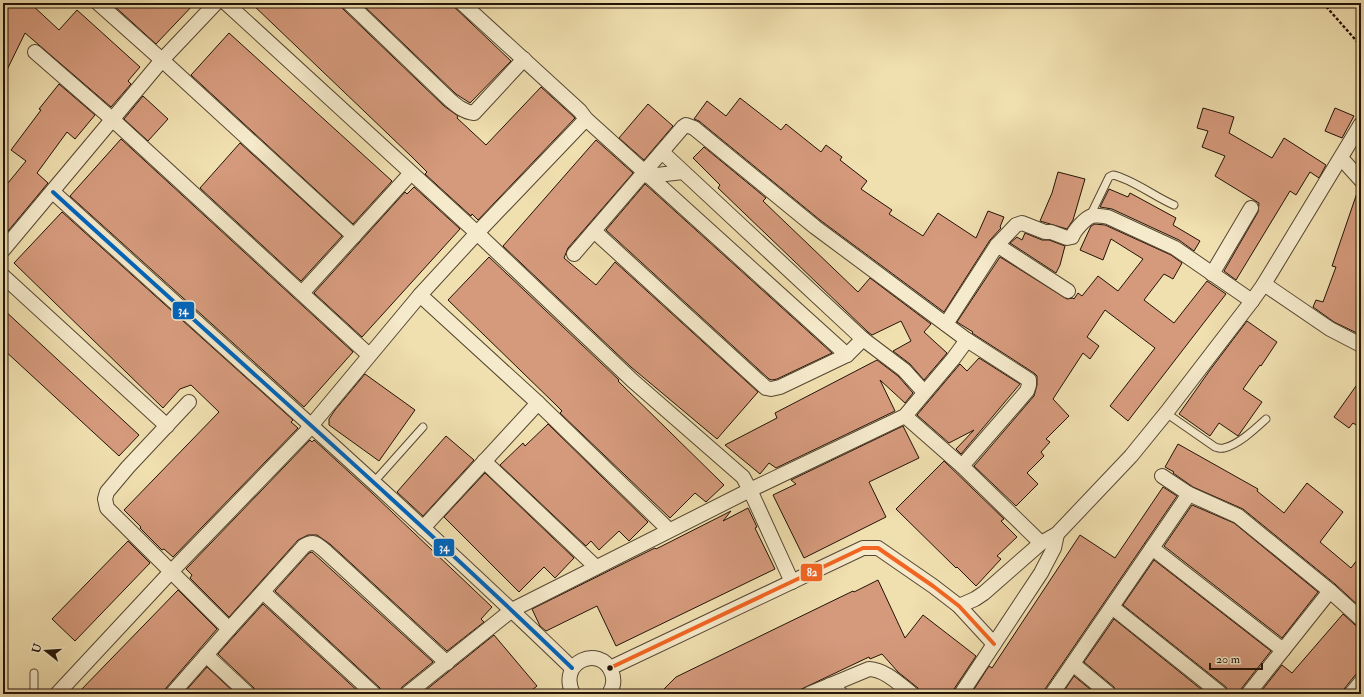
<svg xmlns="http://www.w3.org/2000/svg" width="1364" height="697" viewBox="0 0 1364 697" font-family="'IM FELL Double Pica',serif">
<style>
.building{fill:#d59a7c;stroke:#221307}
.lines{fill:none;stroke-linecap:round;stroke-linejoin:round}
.lane-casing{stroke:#564631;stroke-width:9}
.street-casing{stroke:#564631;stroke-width:16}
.path{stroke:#221307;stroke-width:2.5;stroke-dasharray:3 2;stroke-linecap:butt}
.lane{stroke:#f5eacb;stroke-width:7}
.street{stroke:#f5eacb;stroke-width:14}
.bus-1-casing{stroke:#f5eacb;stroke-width:7}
.bus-2-casing{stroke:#f5eacb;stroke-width:7}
.bus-1{stroke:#0065bd;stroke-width:4}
.bus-2{stroke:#f26522;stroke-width:4}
.bus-dot{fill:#221307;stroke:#f5eacb;stroke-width:1.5}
.line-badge{stroke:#f5eacb;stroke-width:1.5}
.badge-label{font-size:11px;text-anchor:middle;font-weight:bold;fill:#fff}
</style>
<rect width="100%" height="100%" fill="#f0dfaf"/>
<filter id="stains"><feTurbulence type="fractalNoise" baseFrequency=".005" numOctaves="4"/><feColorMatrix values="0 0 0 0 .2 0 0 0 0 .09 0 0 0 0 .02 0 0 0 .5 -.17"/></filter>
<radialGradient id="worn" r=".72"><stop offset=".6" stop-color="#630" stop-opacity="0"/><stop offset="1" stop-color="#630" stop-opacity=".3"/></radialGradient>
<g class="building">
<polygon points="3,3 30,3 59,30 77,10 140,67 128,81 131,84 111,107 25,33 3,78"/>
<polygon points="111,3 195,3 156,44"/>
<polygon points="251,3 341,3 343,9 444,106 458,116 457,118 486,145 541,87 575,118 478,220 472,214 471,216 425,174 427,172 411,156"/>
<polygon points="361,3 450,3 511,61 470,103 456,94"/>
<polygon points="229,33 392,181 353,224 191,75"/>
<polygon points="59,84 95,115 75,139 67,132 37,173 48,183 3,237 3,189 26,161 11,150 41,110 39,109"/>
<polygon points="143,96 168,119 148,141 124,119"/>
<polygon points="740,98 781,130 786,124 821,152 826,145 842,157 840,160 867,181 861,189 892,210 889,214 923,236 938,213 976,238 988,211 1004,217 1000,227 1001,228 990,240 944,312 820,220 699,121 694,119 707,101 726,116"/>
<polygon points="648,104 673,126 644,160 619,138"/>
<polygon points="1203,108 1234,117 1229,133 1272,158 1284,138 1326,165 1319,178 1310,172 1296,195 1290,191 1236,280 1224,271 1258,212 1259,203 1215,176 1225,156 1202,147 1208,131 1197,128"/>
<polygon points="1335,108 1354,116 1342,138 1325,131"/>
<polygon points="121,139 353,352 304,407 70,196"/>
<polygon points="596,140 633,173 568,248 564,258 596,285 615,262 758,392 717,439 631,367 503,246"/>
<polygon points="240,143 342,236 301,281 200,188"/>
<polygon points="704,147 766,198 763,201 858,292 870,278 931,324 924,332 947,353 924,380 910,364 893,351 911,341 901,321 872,335 868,332 718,188 720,185 693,158"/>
<polygon points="1058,172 1085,179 1073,220 1067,229 1040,221 1052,193"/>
<polygon points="645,184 832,353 777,379 772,380 769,379 606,230"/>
<polygon points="414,187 460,229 362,337 314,293 405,192 407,194"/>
<polygon points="1109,189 1128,197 1130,193 1176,218 1173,225 1200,241 1194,251 1179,240 1112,209 1100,207"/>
<polygon points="1358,190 1361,191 1361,335 1334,322 1313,307 1316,300 1323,302 1336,267 1332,266"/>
<polygon points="62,212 293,420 291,422 298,428 173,557 164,549 162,550 140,528 141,527 124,510 219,412 191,385 180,389 163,408 14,263"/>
<polygon points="1095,224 1105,225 1171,255 1182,263 1173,279 1164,274 1144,300 1174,323 1207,281 1226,294 1128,421 1110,406 1155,348 1105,310 1087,337 1099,346 1090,359 1083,353 1053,399 1069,416 1046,439 1050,442 1041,452 1044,456 1027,473 1038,484 1016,506 974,466 1034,396 1037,385 1037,376 1034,373 972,333 973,332 957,322 1000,257 1067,299 1073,298 1074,299 1078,293 1082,296 1098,276 1118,291 1143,259 1111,239 1103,260 1080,250 1091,226"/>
<polygon points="1025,233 1042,240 1049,240 1065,246 1060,265 1056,273 1010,243 1017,237 1022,240"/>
<polygon points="489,257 619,380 618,381 724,485 706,502 695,493 670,518 560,413 562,411 555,404 448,300"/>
<polygon points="3,309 139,435 119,456 3,349"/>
<polygon points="1247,321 1277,342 1261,366 1260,365 1243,389 1262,402 1238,436 1219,423 1210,436 1179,414 1210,370"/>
<polygon points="979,358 1020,384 961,454 956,449 974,430 949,443 917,415 960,364 967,371"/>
<polygon points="877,360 898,376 913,393 905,403 880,380 895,411 776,468 769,463 760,474 725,445 777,418 775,413"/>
<polygon points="365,374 415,410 379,461 329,425 329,419 335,410"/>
<polygon points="1361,379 1361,428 1353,423 1349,428 1334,417"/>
<polygon points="548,424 648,522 629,541 619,531 599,550 591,541 586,546 500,465 523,443 525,446"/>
<polygon points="903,426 919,458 869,482 886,517 804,558 773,495 796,484 791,480"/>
<polygon points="446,436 474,460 423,516 397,492"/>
<polygon points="310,440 312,442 314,440 373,494 492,607 481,619 484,622 447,651 330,544 317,535 308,535 298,540 229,617 190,578 192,575 186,569"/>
<polygon points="1178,444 1258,489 1257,491 1284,513 1307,483 1343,512 1320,542 1351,568 1361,555 1361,608 1335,584 1243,509 1193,487 1173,473 1174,472 1165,467"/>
<polygon points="944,461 1004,519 1001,521 1017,537 997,556 1001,559 976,586 957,567 956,568 896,509"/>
<polygon points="485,473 574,558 555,578 544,567 519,592 444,517"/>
<polygon points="1163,487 1177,496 1045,689 1044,694 971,694 989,666 992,668 1080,535 1115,558"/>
<polygon points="1192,505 1234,523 1318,592 1282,638 1164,546"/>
<polygon points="748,508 757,527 755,528 775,569 616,646 597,606 546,631 540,626 532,609 655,548 656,549 731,511 723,521"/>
<polygon points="128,541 150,563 75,641 52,619"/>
<polygon points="312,552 433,662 402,687 399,694 382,694 380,688 275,591 309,553"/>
<polygon points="1154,560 1271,651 1241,689 1240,694 1229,694 1226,687 1123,605"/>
<polygon points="878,580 905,638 923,615 976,656 954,689 953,694 920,694 918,688 898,672 882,654 870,659 869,657 791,694 659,694 676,677 853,591 854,592"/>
<polygon points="178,590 217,629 166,688 164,694 77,694"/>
<polygon points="263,604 361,694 256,694 254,688 218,654"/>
<polygon points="1343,614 1355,625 1361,627 1361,668 1340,694 1259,694 1282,665 1292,673"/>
<polygon points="1114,619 1207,694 1117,694 1114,687 1084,662"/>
<polygon points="494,635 537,686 527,694 421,694"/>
<polygon points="207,667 236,694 183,694"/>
<polygon points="1074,676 1096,694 1062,694"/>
</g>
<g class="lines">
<defs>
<g id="lane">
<path d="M1090 216 1109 177 1113 175C1132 179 1155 197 1174 205"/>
<path d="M1166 413 1215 447C1219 448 1221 449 1224 448 1238 445 1255 429 1266 419"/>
<polyline points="373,483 423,427"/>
<polyline points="34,673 34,694"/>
</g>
<g id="street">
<polyline points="98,3 162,60 354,236"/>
<polyline points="226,3 477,233 633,381 743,477 750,490 792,582"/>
<path d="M349 3 450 100C457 106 464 112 474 113L524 59"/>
<polyline points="462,3 580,111 586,119 847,355"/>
<polyline points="35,52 112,119 369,355"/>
<polyline points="662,152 863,339 904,370 924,392"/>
<polyline points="1341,158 1361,180"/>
<polyline points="648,176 683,172"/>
<path d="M53 192C226 350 403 505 572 668"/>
<polyline points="594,231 766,388 771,389 780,387 847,355 863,339"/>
<polyline points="997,245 1068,291"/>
<polyline points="3,250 162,60 216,3"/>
<polyline points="574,254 683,127 686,125 694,128 815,227 967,340 1029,380 1029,385 1027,391 962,466"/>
<polyline points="1212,274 1251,208"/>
<polyline points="3,276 167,426"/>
<polyline points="1264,284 1330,329 1361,345"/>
<polyline points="302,293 411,173"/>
<polyline points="420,295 538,403 669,530"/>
<path d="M946 324 997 245 1016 225 1022 223 1045 232H1051L1067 238 1072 237C1074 231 1085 218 1092 216 1097 215 1103 216 1108 217L1175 248 1252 301"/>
<polyline points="189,402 128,467 107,492 105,499 107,508 229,629"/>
<polyline points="905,416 962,466 1041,543"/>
<polyline points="484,461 596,567"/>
<polyline points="1162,476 1189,494 1238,516 1330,591 1361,619"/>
<polyline points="423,528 538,403"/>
<polyline points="1152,548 1283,650"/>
<polyline points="263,592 374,694"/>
<polyline points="959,606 975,599 984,593 1041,543 1057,534 1131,456 1166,413 1252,301 1264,284 1361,124"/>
<polyline points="1112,607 1221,694"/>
<polyline points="206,655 248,694"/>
<polyline points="1073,664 1109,694"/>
<polyline points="610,668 863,548 878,548 933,586 959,606 994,644"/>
<polyline points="830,685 841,694"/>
<polyline points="57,694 166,577 305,433 420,295 477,233 586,119"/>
<path d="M172 694 229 629 304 546C314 540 316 544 324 550L447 663"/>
<polyline points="407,694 512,610 750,490 905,416 953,359 967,340"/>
<path d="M573 694C557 661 600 645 611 671 615 679 614 686 609 694"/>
<path d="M809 694 869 669C886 670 899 684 912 694"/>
<polyline points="961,694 1041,573 1054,548 1057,534"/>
<polyline points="1052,694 1189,494"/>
<polyline points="1248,694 1330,591"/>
<polyline points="1351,694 1361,682"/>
</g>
</defs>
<use href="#lane" class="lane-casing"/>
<use href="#street" class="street-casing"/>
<polyline class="path" points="1323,3 1361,46"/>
<use href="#lane" class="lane"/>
<use href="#street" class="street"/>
<defs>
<path id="bus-1" d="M53 192C226 350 403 505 572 668"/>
<polyline id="bus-2" points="610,668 863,548 878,548 933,586 959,606 994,644"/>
</defs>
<use href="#bus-1" class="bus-1-casing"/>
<use href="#bus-2" class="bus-2-casing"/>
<use href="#bus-1" class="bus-1"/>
<use href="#bus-2" class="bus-2"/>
</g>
<circle class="bus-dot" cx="610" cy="668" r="3.5"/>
<g class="line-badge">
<rect x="172" y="301" width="23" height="19" rx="4" fill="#0065bd"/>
<rect x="433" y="538" width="22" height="19" rx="4" fill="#0065bd"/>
<rect x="800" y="563" width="23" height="19" rx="4" fill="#f26522"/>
</g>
<g class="badge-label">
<text x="183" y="314">34</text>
<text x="444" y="551">34</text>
<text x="812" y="576">82</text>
</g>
<rect width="1364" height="697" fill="none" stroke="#f0dfaf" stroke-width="16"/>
<rect x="4" y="4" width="1356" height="689" fill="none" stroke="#221307" stroke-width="2"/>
<rect x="8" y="8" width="1348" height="681" fill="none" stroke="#221307"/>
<g transform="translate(46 651) rotate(287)" stroke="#f5eacb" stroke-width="3" paint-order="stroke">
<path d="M0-3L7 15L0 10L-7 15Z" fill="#221307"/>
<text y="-6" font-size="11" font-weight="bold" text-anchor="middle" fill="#221307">U</text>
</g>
<path d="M1210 663v6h52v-6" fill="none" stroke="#221307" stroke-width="2"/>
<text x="1216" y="663" font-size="12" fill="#221307" stroke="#f5eacb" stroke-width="3" paint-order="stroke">20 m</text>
<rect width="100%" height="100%" filter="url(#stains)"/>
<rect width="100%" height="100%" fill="url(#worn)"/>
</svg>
